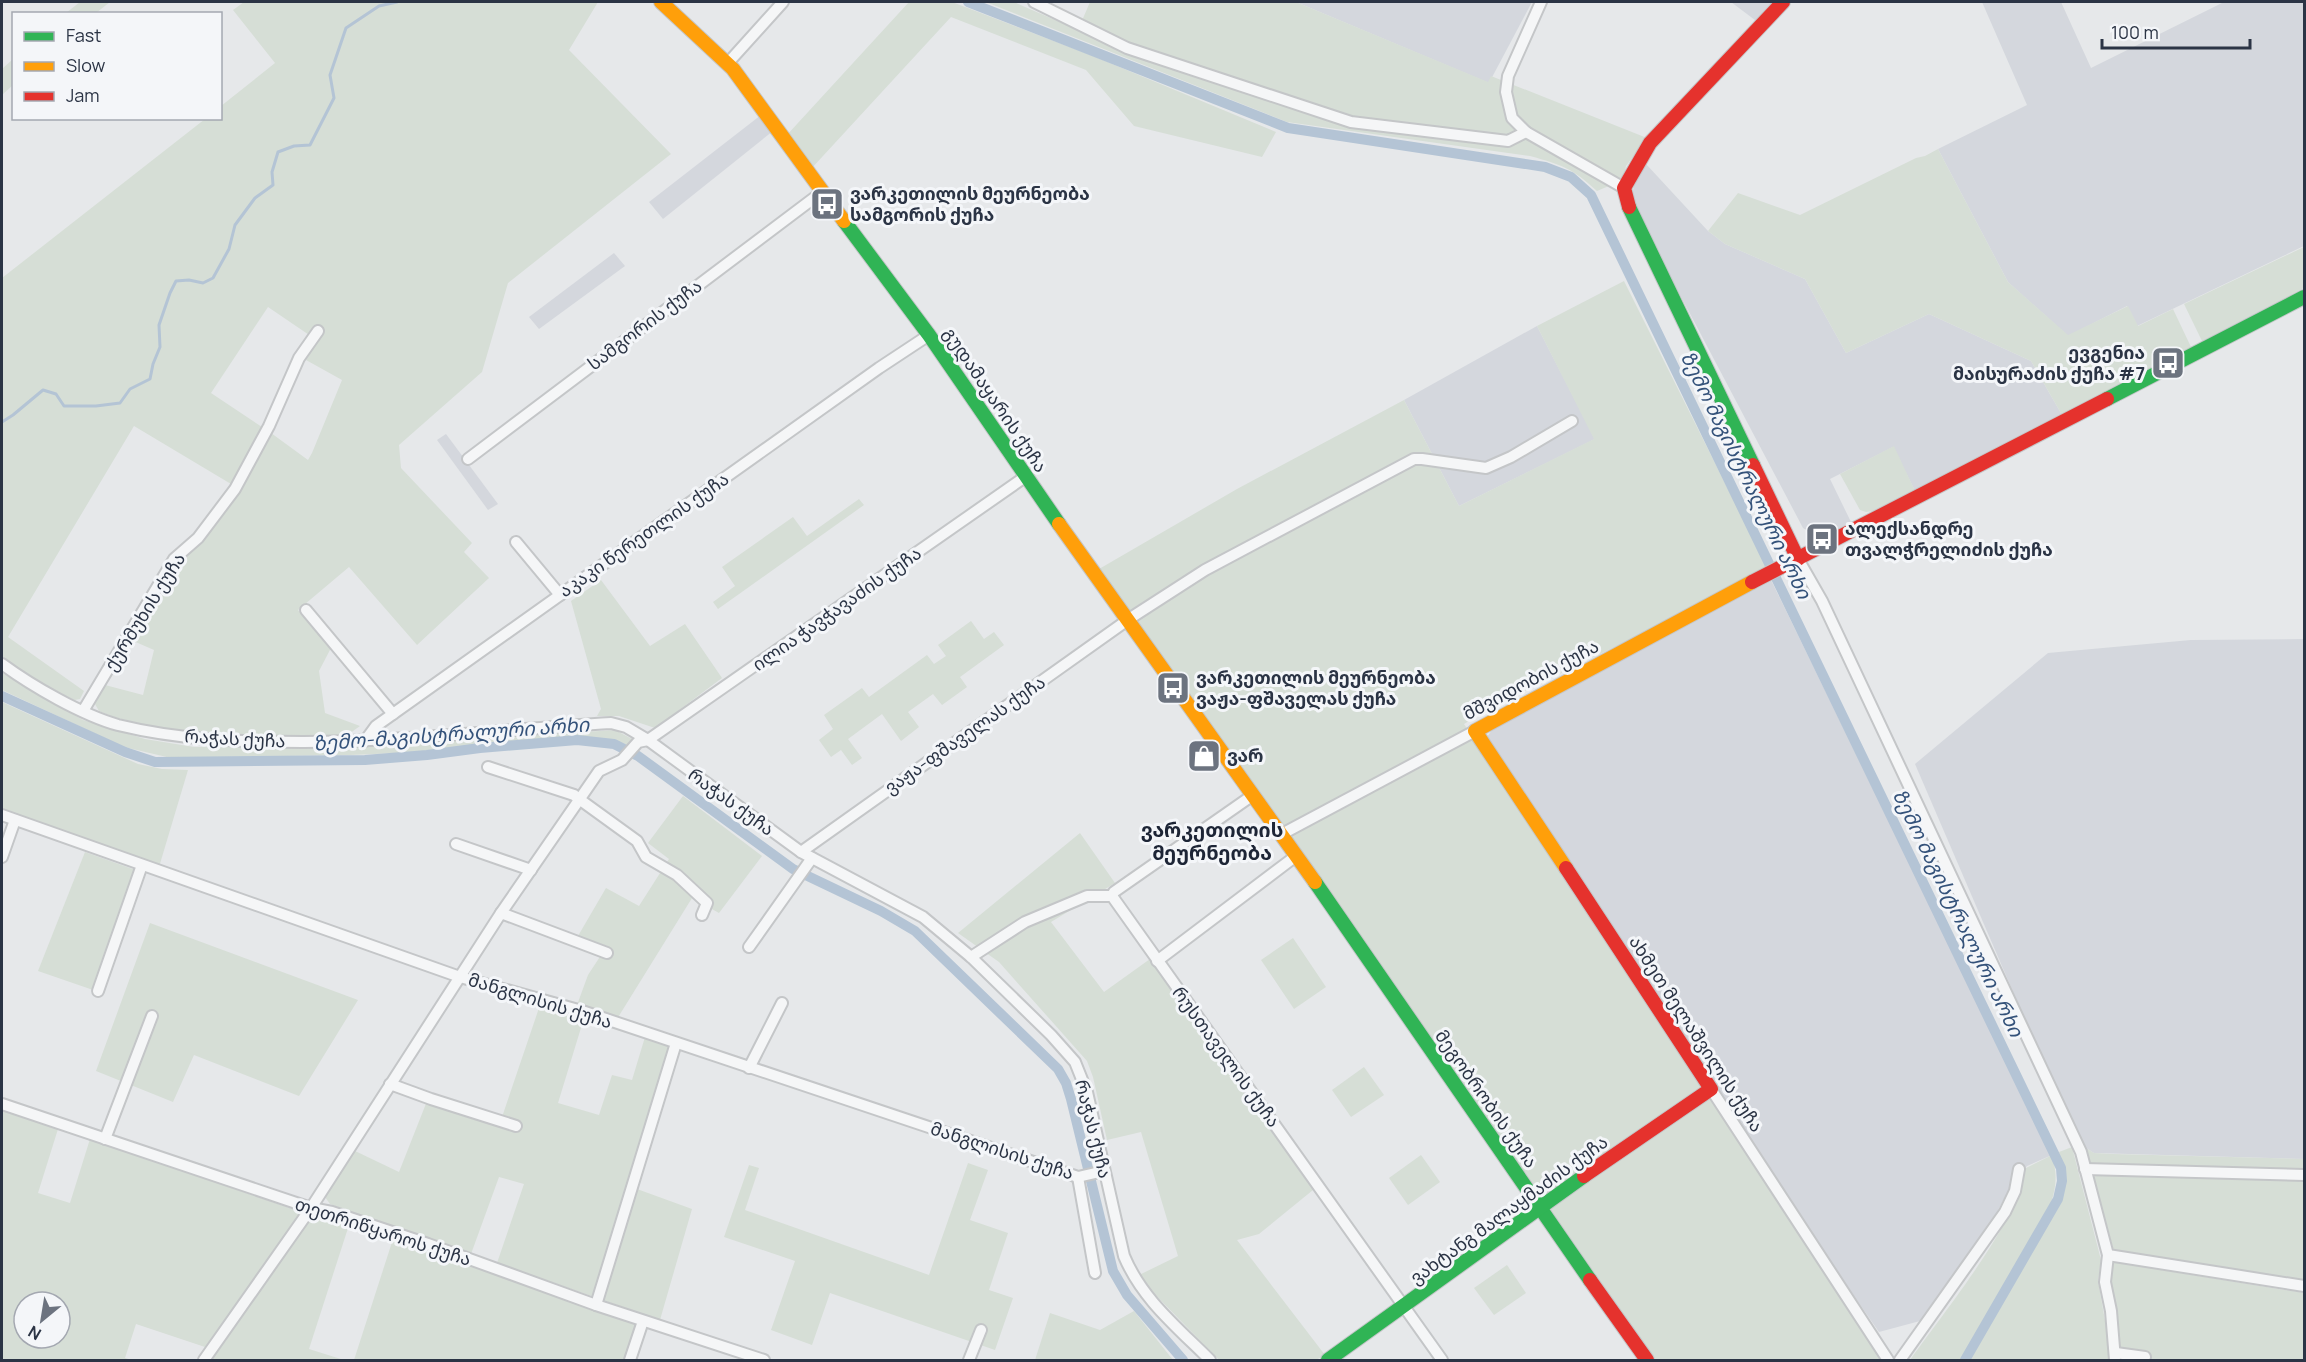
<svg xmlns="http://www.w3.org/2000/svg" width="2306" height="1362" viewBox="0 0 2306 1362" font-family="Manrope,'Noto Sans Georgian',sans-serif">
<style>
.built{fill:#d4d7dd}
.green{fill:#d6ded6;fill-rule:evenodd}
.lines{fill:none;stroke-linecap:round;stroke-linejoin:round}
.stream{stroke:#b4c4d5;stroke-width:3}
.canal{stroke:#b4c4d5;stroke-width:10}
.street-casing{stroke:#c4c6c8;stroke-width:14}
.fast-casing{stroke:#c4c6c8;stroke-width:16}
.slow-casing{stroke:#c4c6c8;stroke-width:16}
.jam-casing{stroke:#c4c6c8;stroke-width:16}
.street{stroke:#f5f6f7;stroke-width:10}
.fast{stroke:#30b455;stroke-width:14}
.slow{stroke:#ff9f0a;stroke-width:14}
.jam{stroke:#e5322d;stroke-width:14}
.labels{text-anchor:middle;stroke-width:6;stroke-linejoin:round;paint-order:stroke}
.poi-label{font-size:18px;font-weight:bold;fill:#2b3445;stroke:#f4f6f9;text-anchor:start}
.street-label{font-size:18px;fill:#2b3445;stroke:#f4f6f9}
.water-label{font-size:20px;font-style:italic;fill:#34527a;stroke:#f4f6f9}
.neighbourhood-label{font-size:20px;font-weight:bold;fill:#1d2536;stroke:#f4f6f9}
</style>
<rect width="100%" height="100%" fill="#e6e8ea"/>
<g class="built">
<polygon points="1296,2 1532,2 1489,83"/>
<polygon points="1731,2 1775,2 1755,20"/>
<polygon points="1982,2 2061,2 2091,68 2224,2 2304,2 2304,246 2137,326 2127,306 2068,336 2008,282 1938,149 2027,105"/>
<polygon points="761,115 773,131 663,219 649,202"/>
<polygon points="1646,164 1708,231 1725,244 1805,279 1846,353 1929,314 2031,361 2062,415 1915,491 1893,447 1830,479 1851,522 1834,531 1822,534 1811,533 1803,528 1639,217 1632,195 1634,186"/>
<polygon points="614,253 625,266 539,329 529,317"/>
<polygon points="1537,326 1595,439 1459,506 1404,400"/>
<polygon points="446,434 498,504 488,510 437,440"/>
<polygon points="1771,580 2052,1155 2027,1166 2012,1183 1995,1216 1920,1321 1879,1332 1825,1254 1487,737 1492,730"/>
<polygon points="2304,639 2304,1159 2094,1153 2086,1148 2042,1059 1915,764 2048,653 2191,640"/>
</g>
<g class="green">
<polygon points="80,2 110,2 96,13 66,13"/>
<path d="M244 2H598L569 50 671 154 508 283 482 372 399 445 401 468 472 543 464 552 489 578 417 645 349 567 298 610 331 648 319 671 325 713 360 726 346 736 242 738 174 732 114 717 99 711 95 704 105 685 143 695 154 650 131 640 181 557 202 540 236 498 271 433 308 460 312 453 342 380 306 360 318 341 268 307 211 393 262 427 231 484 134 426 8 637 84 691 80 699 75 700C49 688 25 674 2 656V278L205 119 220 118 221 106 275 63 233 10Z"/>
<polygon points="909,2 952,2 1093,56 1276,132 1262,157 1134,126 1086,70 951,17 811,169 786,136"/>
<path d="M986 2H1014L1078 30 1090 2H1296L1488 82 1491 76 1647 138 1626 166 1623 180 1597 191C1572 168 1562 165 1530 156L1287 122Z"/>
<polygon points="13,59 13,85 2,95 2,69"/>
<polygon points="1938,149 2008,282 2068,335 2128,306 2138,326 2173,309 2191,347 2062,415 2031,361 1929,314 1846,353 1805,279 1725,244 1708,231 1738,193 1800,215 1916,158 1925,156"/>
<polygon points="2304,247 2304,288 2202,341 2184,304"/>
<polygon points="1624,281 1767,567 1647,631 1500,703 1464,724 1882,1360 1653,1360 1647,1348 1291,837 1099,569 1237,489 1404,400 1459,506 1594,439 1537,326"/>
<polygon points="1894,446 1915,491 1873,511 1866,512 1860,510 1840,474"/>
<polygon points="859,499 864,505 718,609 713,602 735,586 722,567 793,517 807,536"/>
<polygon points="601,580 650,646 685,624 722,678 655,728 619,716 597,716 601,709 571,601"/>
<polygon points="971,621 984,639 994,632 1004,645 960,677 967,687 942,705 933,694 908,712 919,727 901,741 882,714 848,739 862,758 852,765 841,750 831,757 819,740 833,729 824,715 862,688 869,697 927,655 934,664 946,656 938,645"/>
<polygon points="2,673 83,720 145,739 194,747 368,746 615,730 634,740 628,745 610,739 570,738 423,752 350,755 171,758 124,747 2,690"/>
<polygon points="2,702 138,764 162,769 188,770 159,867 2,811"/>
<polygon points="683,796 762,856 719,913 692,898 617,1019 577,1005 588,975 607,946 578,936 606,888 639,906 669,859 648,843"/>
<polygon points="1080,833 1115,883 1051,922 1104,992 1150,959 1313,1190 1259,1234 1237,1240 1325,1355 1316,1360 1219,1360 1137,1276 1178,1256 1141,1132 1107,1140 1093,1077 1087,1061 999,962 958,933"/>
<polygon points="85,852 141,872 96,991 38,971"/>
<polygon points="150,923 358,1000 299,1096 194,1055 173,1102 96,1071"/>
<polygon points="1293,938 1326,987 1294,1009 1261,960"/>
<polygon points="539,1008 584,1018 558,1103 599,1115 612,1075 632,1080 645,1037 679,1050 637,1189 692,1209 660,1320 497,1263 524,1184 499,1177 471,1254 330,1204 325,1197 330,1182 353,1150 399,1172 429,1096 502,1117"/>
<polygon points="1364,1067 1384,1095 1351,1117 1332,1090"/>
<path d="M2 1109 58 1129 38 1193 70 1203 90 1139 301 1212 208 1348 136 1324 125 1358 132 1360H2ZM24 1302H60V1338H24Z"/>
<path d="M2072 1147 2101 1260 2098 1281 2112 1360H1910C1936 1323 2027 1210 2024 1169L2052 1155C2058 1176 2056 1189 2049 1209L2056 1212C2068 1188 2065 1176 2059 1152Z"/>
<polygon points="2086,1148 2094,1153 2113,1154 2304,1159 2304,1282 2119,1253 2113,1248"/>
<polygon points="1421,1155 1440,1182 1408,1205 1389,1178"/>
<polygon points="968,1163 988,1170 970,1220 1008,1233 989,1290 1013,1298 995,1350 830,1293 812,1345 771,1330 795,1261 724,1237 749,1165 759,1168 745,1210 929,1275"/>
<polygon points="311,1212 349,1225 309,1349 344,1360 209,1360"/>
<polygon points="393,1239 639,1324 627,1360 354,1360"/>
<polygon points="2112,1262 2304,1293 2304,1360 2121,1360 2109,1281"/>
<polygon points="1507,1265 1526,1293 1494,1315 1474,1288"/>
<polygon points="1134,1311 1173,1360 1035,1360 1050,1313 1100,1330"/>
</g>
<g class="lines">
<polyline class="stream" points="2,422 13,415 43,390 56,394 64,406 96,406 120,403 130,389 150,379 153,364 160,347 159,325 170,293 176,281 189,280 203,283 213,278 229,249 235,225 255,198 273,185 272,172 278,152 294,146 310,145 334,98 330,75 346,28 379,6 397,2"/>
<g class="canal">
<polyline points="968,2 1288,128 1545,167 1571,177 1591,195 2061,1168 2062,1181 2058,1199 1965,1360"/>
<polyline points="2,696 125,752 155,762 365,760 427,755 480,748 577,740 614,744 638,756 793,869 881,911 915,931 1058,1069 1066,1083 1071,1099 1113,1271 1127,1295 1183,1360"/>
</g>
<defs>
<g id="street">
<polyline points="1034,2 1127,48 1351,122 1508,141 1526,132"/>
<polyline points="1541,2 1508,76 1506,92 1512,118 1526,132 1624,188"/>
<polyline points="727,64 783,2"/>
<polyline points="468,459 822,192"/>
<polyline points="516,542 560,595"/>
<polyline points="1798,559 1822,601 2081,1152 2108,1255 2105,1282 2111,1311 2115,1360"/>
<polyline points="306,610 393,714"/>
<path d="M2 664C32 686 82 715 118 725 179 740 240 742 303 742 406 741 508 729 611 723L626 727 648 740 801 852 923 917 971 957 1051 1035 1075 1062 1087 1092 1124 1256C1142 1299 1177 1327 1210 1360"/>
<polyline points="83,711 174,559 198,538 235,489 269,426 299,358 318,331"/>
<polyline points="365,741 376,726 879,368 929,335"/>
<polyline points="488,767 574,795 579,799 637,841 646,857 677,875 707,903 702,915"/>
<polyline points="2,815 460,977 582,1011 1078,1177 1104,1171"/>
<polyline points="1282,834 1475,731"/>
<polyline points="456,844 531,870"/>
<polyline points="801,852 1129,619 1205,570 1414,459 1422,459 1486,468 1511,457 1572,421"/>
<polyline points="2,857 15,820"/>
<polyline points="1112,896 1442,1360"/>
<polyline points="1112,896 1114,892 1253,795"/>
<polyline points="501,913 607,953"/>
<polyline points="749,947 812,858"/>
<polyline points="971,957 1025,922 1087,896 1112,896"/>
<polyline points="1157,961 1296,856"/>
<polyline points="98,991 142,865"/>
<polyline points="749,1068 782,1003"/>
<polyline points="390,1084 431,1099 516,1126"/>
<polyline points="1711,1089 1888,1360"/>
<polyline points="2,1104 311,1208 332,1212 428,1244 596,1305 764,1360"/>
<polyline points="105,1139 152,1016"/>
<polyline points="2085,1169 2304,1175"/>
<polyline points="1078,1177 1095,1273"/>
<polyline points="2108,1255 2304,1286"/>
<polyline points="596,1305 676,1043"/>
<polyline points="2116,1353 2145,1357"/>
<polyline points="204,1360 311,1208 501,913 599,771 622,760 638,742 648,740 1025,477"/>
<polyline points="630,1360 643,1321"/>
<polyline points="969,1360 981,1330"/>
<polyline points="1900,1360 2005,1212 2015,1191 2019,1169"/>
</g>
<g id="fast">
<polyline points="1629,207 1753,465"/>
<polyline points="844,221 929,335 1059,524"/>
<polyline points="2107,399 2304,297"/>
<polyline points="1315,882 1590,1280"/>
<polyline points="1328,1360 1584,1176"/>
</g>
<g id="slow">
<polyline points="661,2 733,69 844,221"/>
<polyline points="1059,524 1315,882"/>
<polyline points="1566,868 1475,731 1752,582"/>
</g>
<g id="jam">
<polyline points="1629,207 1624,188 1650,143 1783,2"/>
<polyline points="1753,465 1798,559"/>
<polyline points="1752,582 2107,399"/>
<polyline points="1566,868 1711,1089 1584,1176"/>
<polyline points="1590,1280 1647,1360"/>
</g>
</defs>
<use href="#street" class="street-casing"/>
<use href="#fast" class="fast-casing"/>
<use href="#slow" class="slow-casing"/>
<use href="#jam" class="jam-casing"/>
<use href="#street" class="street"/>
<use href="#fast" class="fast"/>
<use href="#slow" class="slow"/>
<use href="#jam" class="jam"/>
</g>
<defs>
<symbol id="bus-square" viewBox="-11 -11 22 22"><rect x="-9" y="-9" width="18" height="18" rx="4" fill="#6c737f" stroke="#f4f6f9"/><path d="M-5-6H5V4H4V6H2V4H-2V6H-4V4H-5ZM-3.5-4V0h7V-4ZM-3.5 1.2v1.5H-2V1.2ZM2 1.2v1.5H3.5V1.2Z" fill="#fff"/></symbol>
<symbol id="shop-square" viewBox="-11 -11 22 22"><rect x="-9" y="-9" width="18" height="18" rx="4" fill="#6c737f" stroke="#f4f6f9"/><path d="M-5-2.5h2.3a2.7 3.5 0 0 1 5.4 0H5L5.5 6h-11ZM-1.5-2.5h3a1.5 2.3 0 0 0-3 0Z" fill="#fff"/></symbol>
</defs>
<g fill-rule="evenodd">
<use href="#bus-square" x="808" y="185" width="38" height="38"/>
<use href="#bus-square" x="2149" y="344" width="38" height="38"/>
<use href="#bus-square" x="1803" y="520" width="38" height="38"/>
<use href="#bus-square" x="1154" y="669" width="38" height="38"/>
<use href="#shop-square" x="1185" y="737" width="38" height="38"/>
</g>
<g class="labels">
<g class="poi-label">
<text x="850" y="200">ვარკეთილის მეურნეობა<tspan x="850" dy="21">სამგორის ქუჩა</tspan></text>
<text x="2145" y="359" text-anchor="end">ევგენია<tspan x="2145" dy="21">მაისურაძის ქუჩა #7</tspan></text>
<text x="1845" y="535">ალექსანდრე<tspan x="1845" dy="21">თვალჭრელიძის ქუჩა</tspan></text>
<text x="1196" y="684">ვარკეთილის მეურნეობა<tspan x="1196" dy="21">ვაჟა-ფშაველას ქუჩა</tspan></text>
<text x="1227" y="762">ვარ</text>
</g>
<g class="street-label">
<text transform="translate(645 325) rotate(-37)" y="6">სამგორის ქუჩა</text>
<text transform="translate(995 400) rotate(56)" y="6">გუდამაყარის ქუჩა</text>
<text transform="translate(644 535) rotate(-35)" y="6">აკაკი წერეთლის ქუჩა</text>
<text transform="translate(837 609) rotate(-35)" y="6">ილია ჭავჭავაძის ქუჩა</text>
<text transform="translate(145 612) rotate(-58)" y="6">ქურმუხის ქუჩა</text>
<text transform="translate(1531 680) rotate(-28)" y="6">მშვიდობის ქუჩა</text>
<text transform="translate(965 735) rotate(-35)" y="6">ვაჟა-ფშაველას ქუჩა</text>
<text transform="translate(235 739) rotate(3)" y="6">რაჭას ქუჩა</text>
<text transform="translate(731 802) rotate(36)" y="6">რაჭას ქუჩა</text>
<text transform="translate(540 1001) rotate(17)" y="6">მანგლისის ქუჩა</text>
<text transform="translate(1696 1034) rotate(57)" y="6">ახმეთ მელაშვილის ქუჩა</text>
<text transform="translate(1226 1057) rotate(54)" y="6">რუსთაველის ქუჩა</text>
<text transform="translate(1486 1099) rotate(55)" y="6">მეგობრობის ქუჩა</text>
<text transform="translate(1093 1129) rotate(76)" y="6">რაჭას ქუჩა</text>
<text transform="translate(1002 1151) rotate(18)" y="6">მანგლისის ქუჩა</text>
<text transform="translate(1509 1210) rotate(-36)" y="6">ვახტანგ მალაყმაძის ქუჩა</text>
<text transform="translate(383 1232) rotate(18)" y="6">თეთრიწყაროს ქუჩა</text>
</g>
<g class="water-label">
<text transform="translate(1746 475) rotate(64)" y="7">ზემო მაგისტრალური არხი</text>
<text transform="translate(451 734) rotate(-4)" y="7">ზემო-მაგისტრალური არხი</text>
<text transform="translate(1958 913) rotate(64)" y="7">ზემო მაგისტრალური არხი</text>
</g>
<g class="neighbourhood-label">
<text x="1212" y="837">ვარკეთილის<tspan x="1212" dy="23">მეურნეობა</tspan></text>
</g>
</g>
<rect width="2306" height="1362" fill="none" stroke="#2b3445" stroke-width="6"/>
<rect x="12" y="12" width="210" height="108" fill="#f4f6f9" stroke="#a4a8b1" stroke-width="1.5"/>
<rect x="24" y="32" width="30" height="9" fill="#30b455" stroke="#a4a8b1" stroke-width="1.5"/>
<text x="66" y="42" font-size="18" fill="#2b3445">Fast</text>
<rect x="24" y="62" width="30" height="9" fill="#ff9f0a" stroke="#a4a8b1" stroke-width="1.5"/>
<text x="66" y="72" font-size="18" fill="#2b3445">Slow</text>
<rect x="24" y="92" width="30" height="9" fill="#e5322d" stroke="#a4a8b1" stroke-width="1.5"/>
<text x="66" y="102" font-size="18" fill="#2b3445">Jam</text>
<g transform="translate(42 1320) rotate(210)"><circle r="28" fill="#f4f6f9" stroke="#a4a8b1" stroke-width="1.5"/>
<path d="M0-4.5L10 22L0 15L-10 22Z" fill="#6c737f"/>
<text y="-9" font-size="16" font-weight="bold" text-anchor="middle" fill="#2b3445">N</text>
</g>
<path d="M2102 39v9h148v-9" fill="none" stroke="#2b3445" stroke-width="3"/>
<text x="2111" y="39" font-size="18" fill="#2b3445" stroke="#f4f6f9" stroke-width="4.5" paint-order="stroke">100 m</text>
</svg>
